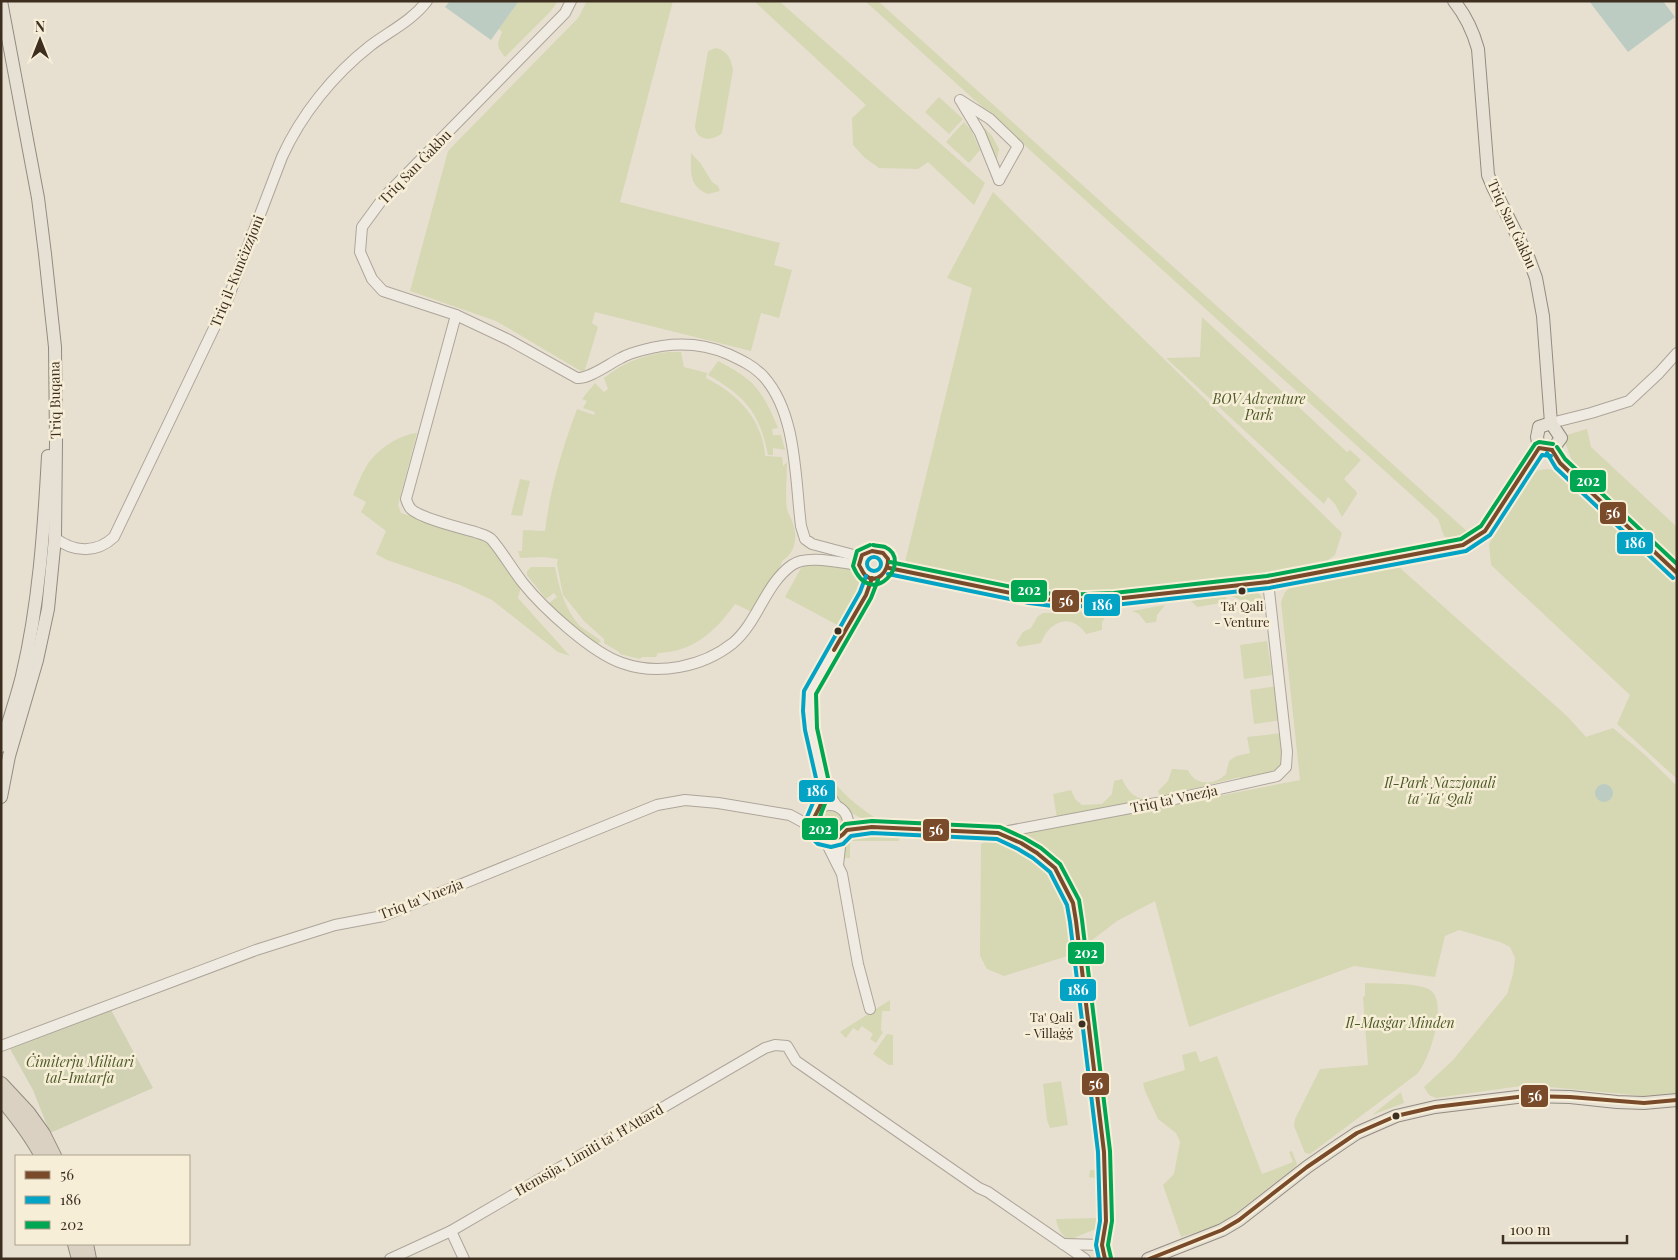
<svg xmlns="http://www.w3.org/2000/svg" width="1678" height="1260" viewBox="0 0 1678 1260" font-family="'Playfair Display',serif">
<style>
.green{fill:#d6d7b3}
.cemetery{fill:#d1d1b3}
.water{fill:#bcccc2}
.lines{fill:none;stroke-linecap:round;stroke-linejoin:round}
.minor-casing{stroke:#ada599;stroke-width:12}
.major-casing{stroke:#928b80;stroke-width:14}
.highway-casing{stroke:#928b80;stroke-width:16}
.minor{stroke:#efebe3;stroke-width:10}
.major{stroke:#e6e1d4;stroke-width:12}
.highway{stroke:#dad1c2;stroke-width:14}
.bus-1-casing{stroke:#f7eed8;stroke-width:8}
.bus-2-casing{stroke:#f7eed8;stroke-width:8}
.bus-3-casing{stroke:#f7eed8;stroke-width:8}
.bus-1{stroke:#7a4b2a;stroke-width:4}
.bus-2{stroke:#03a3c5;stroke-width:4}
.bus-3{stroke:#00a651;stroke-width:4}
.bus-dot{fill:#3d2e20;stroke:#f7eed8;stroke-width:2}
.labels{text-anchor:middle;stroke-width:5;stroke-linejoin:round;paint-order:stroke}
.bus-label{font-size:13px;fill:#3d2e20;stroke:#f7eed8}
.street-label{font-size:14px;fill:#3d2e20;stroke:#f7eed8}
.park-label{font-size:14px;font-style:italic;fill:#4d5a26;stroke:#f7eed8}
.line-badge{stroke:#f7eed8;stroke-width:2}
.badge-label{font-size:14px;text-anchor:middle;font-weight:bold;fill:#fff}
</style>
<rect width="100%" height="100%" fill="#e7e0d1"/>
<g class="green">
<path d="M519 1H558L550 12 505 57C496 46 497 45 502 32L499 29Z"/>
<polygon points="587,1 673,1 620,202 780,243 774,265 792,270 779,318 761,313 751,351 595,312 592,323 598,327 584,373 496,321 410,291 448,151 578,18"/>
<polygon points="754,1 779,1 985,183 974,205 928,162 918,169 879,168 865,158 853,145 852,118 866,105"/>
<path d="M865 1H878L1469 533C1461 538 1453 540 1444 536L1438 519Z"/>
<path d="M716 48C728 51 731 59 733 70L722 133C712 142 696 141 695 126L708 51Z"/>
<polygon points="939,97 963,119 949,134 925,112"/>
<polygon points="974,117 992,136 999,149 996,164"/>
<polygon points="964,122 971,130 980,150 969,163 946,142"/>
<path d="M691 153 701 164 712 182 718 186 720 191 708 194C688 186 691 171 691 153Z"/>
<polygon points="993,192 1342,533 1335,555 1324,563 1245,578 1092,596 1069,597 1039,594 904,566 972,288 947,278"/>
<polygon points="1202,317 1347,452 1350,450 1361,460 1344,479 1356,491 1357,494 1342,517 1335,504 1328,497 1324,504 1166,358 1200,357"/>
<path d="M668 352H681L684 367 707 373 706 378C738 394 763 420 765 456L782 457 783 466 787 462C787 476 785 496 787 509 788 514 792 519 793 524 798 538 795 553 782 561 780 571 759 601 752 612L735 604C716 631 693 652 658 653L656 657H642L640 659 620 654 619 652 604 643V639L584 621 563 595 557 564 558 559 543 557 520 558 518 551H522L523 530 545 531C550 489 562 449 577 409L594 415 595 412 583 408 587 401 582 399 595 383 604 392 608 389 604 378C624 362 643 355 668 352Z"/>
<path d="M718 361C755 380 762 390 778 428L772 429 773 435H781L785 450 773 448V455H768C760 413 745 396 708 375Z"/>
<polygon points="1587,429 1591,447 1677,527 1677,569 1575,470 1563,436"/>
<path d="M417 433 398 505 401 513 484 539 521 587 518 598 570 656 558 652 492 600 460 585 387 560 376 554 386 531 361 512 366 502 353 495C357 486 361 475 366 467 376 450 398 435 417 433Z"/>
<polygon points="1547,469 1556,470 1677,584 1677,779 1617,724 1630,695 1491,565 1489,544 1534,471"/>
<polygon points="520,479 530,481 522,516 511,515"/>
<path d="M810 562C830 564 860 562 861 589L839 626 785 597 801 568Z"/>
<path d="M531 567H555C559 588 565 610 580 626 586 631 594 635 600 640L601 642 595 644 561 616 549 603 557 597 554 593 546 599 527 575V571Z"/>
<polygon points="1378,567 1400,568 1567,716 1586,737 1613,728 1644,754 1677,786 1677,1093 1644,1096 1528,1085 1436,1098 1429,1095 1424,1087 1453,1060 1507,994 1513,974 1515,958 1510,947 1500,942 1459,930 1445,936 1435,977 1354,966 1189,1027 1155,901 1117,921 1074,954 1004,976 987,969 980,956 981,844 998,833 1033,832 1300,780 1281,602 1285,592 1290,587"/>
<path d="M1252 592C1264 592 1263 602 1264 612L1259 613 1255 606 1227 594Z"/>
<polygon points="1226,596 1227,602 1197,607 1191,601"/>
<polygon points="1165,605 1157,615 1156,622 1146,623 1139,614 1132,611"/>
<path d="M1110 611 1102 622V630L1086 634C1071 612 1049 621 1041 643L1019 647 1016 643 1023 632 1031 628 1038 616 1043 613Z"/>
<polygon points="1267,641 1272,675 1244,679 1240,645"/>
<polygon points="1277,686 1282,720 1254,724 1250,690"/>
<path d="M1282 733V763L1277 771 1241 780 1240 777 1160 797 1158 791 1168 781 1172 769 1188 770C1195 786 1214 786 1226 774L1229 761 1236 756 1250 753 1247 737Z"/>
<path d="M827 772C840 793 858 806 878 820V823C847 817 835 801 827 772Z"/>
<path d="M1122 779C1128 791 1132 796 1145 800L1057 818 1053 794 1071 790 1075 799 1082 805 1102 804 1112 794 1114 781Z"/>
<polygon points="817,780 818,793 817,797 801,799 796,783"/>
<circle cx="831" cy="822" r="11"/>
<path d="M859 832H900L899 841H850V858H844C844 845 844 836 859 832Z"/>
<path d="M1365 983C1381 984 1418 982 1430 990 1449 1002 1429 1061 1417 1074L1310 1154 1305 1153 1294 1126 1295 1119 1320 1069 1368 1065 1363 997 1365 996Z"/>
<polygon points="890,1000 890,1011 882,1011 881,1030 883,1032 876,1043 870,1039 873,1034 862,1026 858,1031 853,1028 846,1038 840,1032"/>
<polygon points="887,1034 893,1035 893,1065 889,1065 873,1054"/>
<polygon points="1196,1051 1200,1062 1217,1056 1262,1174 1293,1162 1289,1152 1292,1151 1297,1164 1294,1168 1228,1219 1210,1228 1181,1237 1163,1185 1174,1174 1180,1142 1176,1133 1158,1119 1145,1091 1143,1083 1185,1070 1182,1055"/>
<polygon points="1061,1081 1068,1125 1050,1128 1047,1120 1043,1084"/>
<polygon points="1401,1092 1404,1103 1372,1115"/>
<path d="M1090 1170H1096L1100 1175 1101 1216 1096 1229 1076 1237 1072 1242C1062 1236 1058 1230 1056 1219L1096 1218 1095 1178 1089 1177Z"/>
</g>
<polygon class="cemetery" points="111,1010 153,1088 50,1133 33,1090 9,1047"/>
<g class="water">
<polygon points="450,1 519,1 491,40 445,7"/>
<polygon points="1589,1 1663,1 1675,17 1628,52"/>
<circle cx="1604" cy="793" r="9"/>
</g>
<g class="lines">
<defs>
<g id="minor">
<path d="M571 1 565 13 384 197 362 227 360 252 372 279 383 291 456 315 509 340 577 378C589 379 609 364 621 358 628 354 635 352 643 350 672 342 700 342 728 354 741 360 754 366 764 377 797 414 795 479 801 526L805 539 812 544 861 557"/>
<polyline points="960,100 990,119 1018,146 999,180"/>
<polyline points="962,103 980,133 999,180"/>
<path d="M456 315 406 499C407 502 409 507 411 509 420 518 461 528 475 532 480 534 488 535 492 540 503 553 512 569 523 583 543 608 592 653 622 663 658 676 703 667 733 643 758 622 765 584 792 565 807 554 841 563 859 565"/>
<polyline points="1551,423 1591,413 1629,401 1659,373 1677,353"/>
<path d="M55 538C73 552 96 554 114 537L227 301 282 157C301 115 333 75 370 46 388 32 412 21 427 1"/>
<path d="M872 551C911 552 872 602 859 565L862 555Z"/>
<polyline points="889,568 1030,597 1061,601 1114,599 1268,582 1341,567 1463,545 1485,531 1539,448 1546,449"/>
<circle cx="830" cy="823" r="18"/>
<polyline points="836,805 825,788 809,726 808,709 810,692 866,595 872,578"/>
<polyline points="847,830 872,827 998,833 1157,803 1277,776 1286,767 1287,752 1268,582"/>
<path d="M998 833C1044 852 1066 870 1076 921L1104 1152 1106 1221 1102 1245 1105 1259"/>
<polyline points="825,840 842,874 858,964 870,1009"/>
<polyline points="838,865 841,838"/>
<polyline points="1,1046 256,950 335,925 383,916 657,805 685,800 718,803 790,815 812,827"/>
<polyline points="451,1231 464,1259"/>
<polyline points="1063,1244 1102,1245"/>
<polyline points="390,1259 451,1231 765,1048 775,1045 787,1046 796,1061 979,1188 988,1192 1085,1259"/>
</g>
<g id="major">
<path d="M1454 1C1466 16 1473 31 1478 49L1488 175 1493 187 1529 259 1536 278 1543 316 1551 423 1561 438 1552 450 1560 463 1677 573"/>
<polyline points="1539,448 1537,437 1539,427 1551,423"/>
<path d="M1 746C8 723 16 700 22 676 39 604 44 529 48 456"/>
<polyline points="1,797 9,756 37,660 48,609 55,538 56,442 55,347 45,254 38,198 1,1"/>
<polyline points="1148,1259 1222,1230 1239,1220 1307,1167 1339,1145 1357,1133 1396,1116 1435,1107 1526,1096 1570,1097 1617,1102 1644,1103 1677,1100"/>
</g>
<g id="highway">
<polyline points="1,1084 28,1113 43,1134 54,1156"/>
<path d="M1 1098C17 1117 31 1135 42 1156"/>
<polyline points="75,1244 79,1259"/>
<polyline points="86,1244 89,1259"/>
</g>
</defs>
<use href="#minor" class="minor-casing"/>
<use href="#major" class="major-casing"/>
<use href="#highway" class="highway-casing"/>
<use href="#minor" class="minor"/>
<use href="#major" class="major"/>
<use href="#highway" class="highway"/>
<defs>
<g id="bus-1">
<polyline points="1552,450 1560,463 1677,573"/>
<path d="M872 551 883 553 888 559C889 570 877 586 865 575 863 573 861 568 859 565L862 555Z"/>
<polyline points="889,568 1030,597 1061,601 1114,599 1268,582 1463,545 1485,531 1539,448 1552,450"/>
<polyline points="834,650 866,595 872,578"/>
<path d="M825 788C824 793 823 799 821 804 816 817 803 827 821 839 832 842 840 839 847 830L872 827 998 833 1021 843 1037 853 1055 868 1073 903 1076 921 1104 1152 1106 1221 1102 1245 1105 1259"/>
<polyline points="1149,1259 1222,1230 1239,1220 1307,1167 1357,1133 1396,1116 1435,1107 1526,1096 1570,1097 1644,1103 1677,1100"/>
</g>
<g id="bus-2">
<polyline points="1547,453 1556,468 1673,578"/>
<circle cx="874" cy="564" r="7"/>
<polyline points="888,574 1029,603 1061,607 1114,605 1269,588 1466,551 1490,535 1542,455 1551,456"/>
<polyline points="866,576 860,592 804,691 803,711 805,730 818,787 815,798 807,817 806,825 808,834 818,844 831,847 843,844 851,836 872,833 997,839 1018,849 1033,858 1050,872 1067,905 1070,922 1098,1152 1100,1221 1096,1245 1099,1259"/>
</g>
<g id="bus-3">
<polyline points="1557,447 1565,459 1677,564"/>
<path d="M870 545 857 551 853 566C872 612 914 560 885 547 882 546 877 546 873 545"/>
<polyline points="890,562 1031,591 1061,595 1114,593 1267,576 1461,539 1481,526 1535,444 1539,442 1553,444"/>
<path d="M878 580 871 598 816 694 817 728 830 787C829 801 817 814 819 828 831 842 836 832 845 824L872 821 1000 827 1024 838 1041 848 1060 864 1079 900 1082 920 1110 1151 1112 1221 1108 1245 1111 1258"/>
</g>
</defs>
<use href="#bus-1" class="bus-1-casing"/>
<use href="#bus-2" class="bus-2-casing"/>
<use href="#bus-3" class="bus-3-casing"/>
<use href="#bus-1" class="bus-1"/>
<use href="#bus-2" class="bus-2"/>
<use href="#bus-3" class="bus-3"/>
</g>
<g class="bus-dot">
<circle cx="1242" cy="591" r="4.5"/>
<circle cx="838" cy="631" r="4.5"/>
<circle cx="1082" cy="1024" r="4.5"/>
<circle cx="1396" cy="1116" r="4.5"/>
</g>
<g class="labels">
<g class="bus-label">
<text x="1242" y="611">Ta' Qali<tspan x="1242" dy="16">- Venture</tspan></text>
<text x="1073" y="1022" text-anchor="end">Ta' Qali<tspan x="1073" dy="16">- Villaġġ</tspan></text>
</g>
<g class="street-label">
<text transform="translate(415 167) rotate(-46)" y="5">Triq San Ġakbu</text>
<text transform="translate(1512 224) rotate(65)" y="5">Triq San Ġakbu</text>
<text transform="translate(237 271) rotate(-68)" y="5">Triq il-Kunċizzjoni</text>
<text transform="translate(55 400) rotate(-91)" y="5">Triq Buqana</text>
<text transform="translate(1174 799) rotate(-12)" y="5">Triq ta' Vnezja</text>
<text transform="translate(421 899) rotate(-21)" y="5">Triq ta' Vnezja</text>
<text transform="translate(589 1150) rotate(-30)" y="5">Ħemsija, Limiti ta' Ħ'Attard</text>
</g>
<g class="park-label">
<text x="1259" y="404">BOV Adventure<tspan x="1259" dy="16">Park</tspan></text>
<text x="1440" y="788">Il-Park Nazzjonali<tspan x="1440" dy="16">ta' Ta' Qali</tspan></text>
<text x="1400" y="1028">Il-Masġar Minden</text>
<text x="80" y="1067">Ċimiterju Militari<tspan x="80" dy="16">tal-Imtarfa</tspan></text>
</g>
</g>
<g class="line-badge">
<rect x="1569" y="469" width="38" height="24" rx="5" fill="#00a651"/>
<rect x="1599" y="501" width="28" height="24" rx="5" fill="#7a4b2a"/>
<rect x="1616" y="531" width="38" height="24" rx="5" fill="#03a3c5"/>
<rect x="1010" y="579" width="38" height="24" rx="5" fill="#00a651"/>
<rect x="1051" y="589" width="29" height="24" rx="5" fill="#7a4b2a"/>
<rect x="1083" y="593" width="38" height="24" rx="5" fill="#03a3c5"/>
<rect x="798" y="779" width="38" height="24" rx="5" fill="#03a3c5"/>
<rect x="801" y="817" width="38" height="24" rx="5" fill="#00a651"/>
<rect x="922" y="818" width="28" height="24" rx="5" fill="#7a4b2a"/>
<rect x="1067" y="941" width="38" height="24" rx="5" fill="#00a651"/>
<rect x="1059" y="978" width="38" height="24" rx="5" fill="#03a3c5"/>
<rect x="1081" y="1072" width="29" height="24" rx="5" fill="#7a4b2a"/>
<rect x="1520" y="1084" width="29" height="24" rx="5" fill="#7a4b2a"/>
</g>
<g class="badge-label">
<text x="1588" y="486">202</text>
<text x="1613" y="518">56</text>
<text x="1635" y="548">186</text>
<text x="1029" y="595">202</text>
<text x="1066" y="606">56</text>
<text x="1102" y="610">186</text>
<text x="817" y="796">186</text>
<text x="820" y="834">202</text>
<text x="936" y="835">56</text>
<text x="1086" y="958">202</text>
<text x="1078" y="995">186</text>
<text x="1096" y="1089">56</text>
<text x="1535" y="1101">56</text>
</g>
<rect width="1678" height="1260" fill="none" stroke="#3d2e20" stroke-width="5"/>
<rect x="15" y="1155" width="175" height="90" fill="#f7eed8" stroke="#ada18e"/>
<rect x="25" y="1171" width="25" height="8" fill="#7a4b2a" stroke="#ada18e"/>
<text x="60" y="1180" font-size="15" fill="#3d2e20">56</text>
<rect x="25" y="1196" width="25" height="8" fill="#03a3c5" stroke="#ada18e"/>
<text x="60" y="1205" font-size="15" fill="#3d2e20">186</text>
<rect x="25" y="1221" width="25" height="8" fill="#00a651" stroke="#ada18e"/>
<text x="60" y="1230" font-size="15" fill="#3d2e20">202</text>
<g transform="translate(40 40)" stroke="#f7eed8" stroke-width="4" paint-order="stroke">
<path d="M0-4L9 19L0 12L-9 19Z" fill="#3d2e20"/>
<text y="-8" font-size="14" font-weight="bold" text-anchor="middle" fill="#3d2e20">N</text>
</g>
<path d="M1503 1235v8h124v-8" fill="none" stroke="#3d2e20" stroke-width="2.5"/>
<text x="1510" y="1235" font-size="15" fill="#3d2e20" stroke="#f7eed8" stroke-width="4" paint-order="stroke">100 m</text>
</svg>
